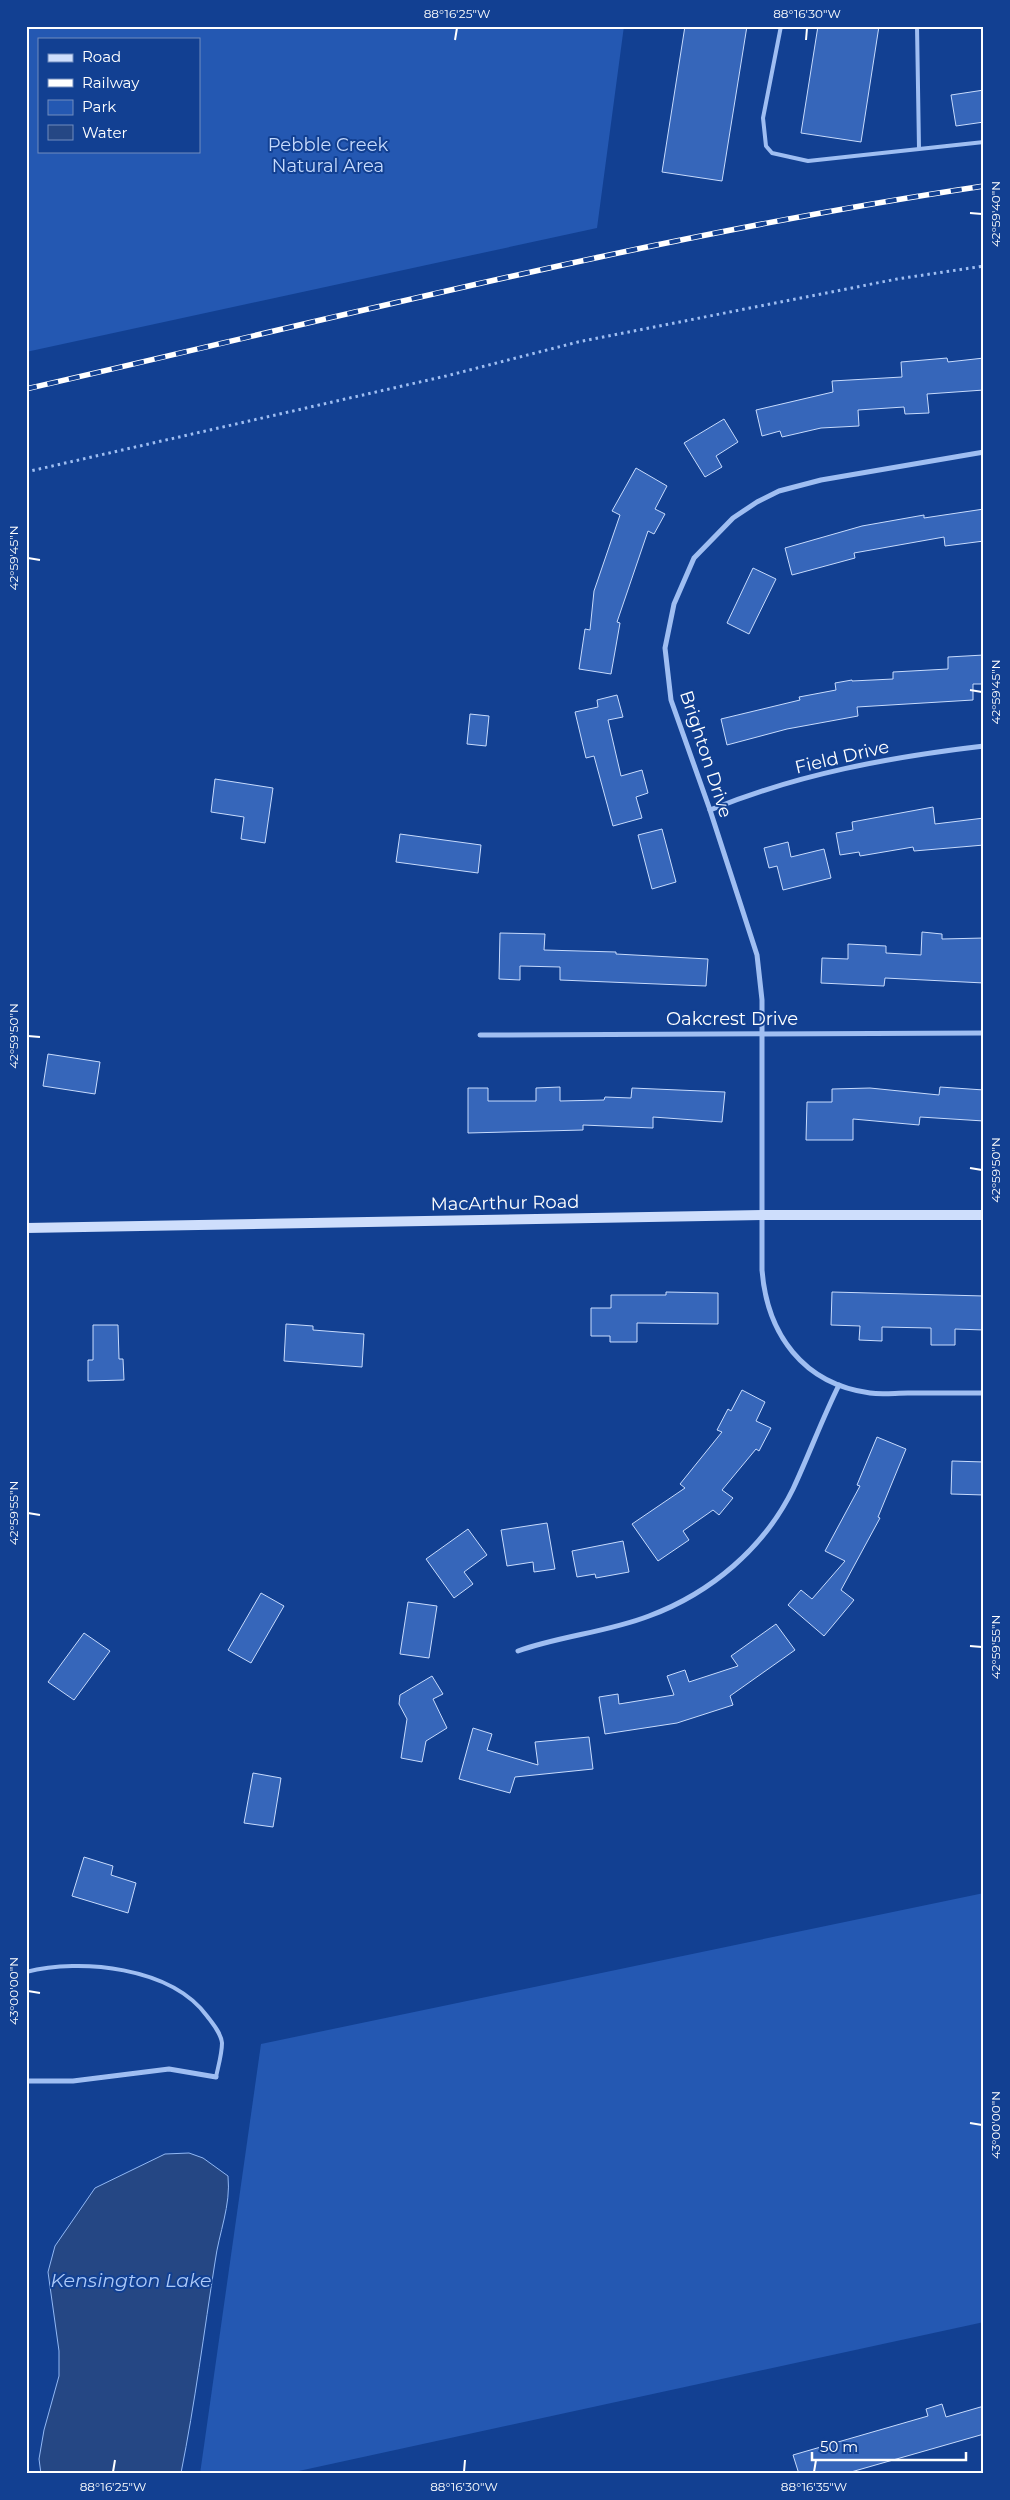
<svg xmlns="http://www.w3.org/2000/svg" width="1010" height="2500" viewBox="0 0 1010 2500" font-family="Montserrat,sans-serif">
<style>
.green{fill:#2458b2;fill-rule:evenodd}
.water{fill:#254784;stroke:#91b8f5}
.building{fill:#3666ba;stroke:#c7dbfd}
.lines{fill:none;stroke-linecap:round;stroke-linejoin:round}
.path{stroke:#9fbef2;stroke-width:3;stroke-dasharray:2.5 4;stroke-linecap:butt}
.lane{stroke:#9fbef2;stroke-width:4}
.street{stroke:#9fbef2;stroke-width:5}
.secondary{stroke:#cedefc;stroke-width:10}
.rail-casing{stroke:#fff;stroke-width:5.5}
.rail{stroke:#124092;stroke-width:4;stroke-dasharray:11;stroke-linecap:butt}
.ticks{fill:none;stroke:#fff;stroke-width:2}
.labels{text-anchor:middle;stroke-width:4;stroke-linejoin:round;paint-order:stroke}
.park-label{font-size:18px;fill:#c7dbfd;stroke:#124092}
.street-label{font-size:18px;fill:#fff;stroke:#124092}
.water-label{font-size:19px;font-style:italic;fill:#acc9f9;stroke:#124092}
.neatline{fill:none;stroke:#fff;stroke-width:2}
.ticks-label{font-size:12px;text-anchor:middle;fill:#fff}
</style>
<rect width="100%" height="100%" fill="#124092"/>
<g class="green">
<path d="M26 26H624L597 228 26 352ZM39 39H199V151H39Z"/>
<polygon points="984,1893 984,2322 285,2474 200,2474 261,2044"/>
</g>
<path class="water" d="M189 2153 203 2158 228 2176C231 2206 219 2232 215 2262 204 2332 195 2403 181 2473L41 2474 39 2459 44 2430 59 2376V2351L48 2272 55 2246 95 2188 165 2154Z"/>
<g class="building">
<polygon points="685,26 747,26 722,181 662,172"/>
<polygon points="818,26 879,26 861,142 801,133"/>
<polygon points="984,90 984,122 956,126 951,95"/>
<polygon points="947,358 948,362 984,358 984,390 927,394 929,413 905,414 904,407 858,410 859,426 821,428 782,437 780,431 762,436 756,410 833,392 832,381 902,377 901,362"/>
<polygon points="724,419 738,442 716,456 722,467 705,477 684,443"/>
<polygon points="636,468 667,486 655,509 665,514 654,534 648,531 617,622 620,623 611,674 579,669 585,629 590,630 594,591 620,515 612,511"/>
<polygon points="984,509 984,541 945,546 944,537 854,553 855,558 792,575 785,548 862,526 924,515 924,518"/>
<polygon points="753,568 776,579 749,634 727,623"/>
<polygon points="984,655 984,684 973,684 973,700 857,707 858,716 787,729 727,745 721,719 800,700 799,697 836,690 835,683 852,680 852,681 893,679 893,672 948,669 948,657"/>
<polygon points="617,695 623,717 608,720 621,776 642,770 648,793 636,797 642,818 613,826 594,756 586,758 575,712 598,707 597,700"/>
<polygon points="470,714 489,716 486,746 467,744"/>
<polygon points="215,779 273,788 265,843 241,839 244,817 211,812"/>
<polygon points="933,807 935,824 984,818 984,845 914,851 913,847 860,856 859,852 840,855 836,833 853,830 852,822"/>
<polygon points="662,829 676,882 652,889 638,835"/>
<polygon points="400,834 481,845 478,873 396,862"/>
<polygon points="788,842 791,857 824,849 831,878 783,890 777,866 769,868 764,848"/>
<polygon points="922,932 942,934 942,939 984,938 984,983 885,978 884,986 821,983 822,958 848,959 848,944 886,946 886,953 921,955"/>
<polygon points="500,933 545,934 544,950 616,952 616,954 708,959 706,986 560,980 560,967 520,966 520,980 499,979"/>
<polygon points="48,1054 100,1062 95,1094 43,1086"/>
<polygon points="560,1087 560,1101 604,1100 605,1097 631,1098 632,1088 725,1092 722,1122 653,1117 653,1128 583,1125 583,1130 468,1133 468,1088 488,1088 488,1101 536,1101 536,1088"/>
<polygon points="940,1087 984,1090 984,1121 920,1117 919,1125 853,1119 853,1140 806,1140 807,1102 832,1102 832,1089 870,1088 939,1095"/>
<polygon points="666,1292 718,1293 718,1324 637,1323 637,1342 610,1342 610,1336 591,1336 591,1308 611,1308 611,1295 666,1295"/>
<polygon points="832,1292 984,1296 984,1330 955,1329 955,1345 931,1345 931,1328 882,1327 882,1341 859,1340 860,1326 831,1325"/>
<polygon points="286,1324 313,1326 313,1330 364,1334 362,1367 284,1361"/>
<polygon points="93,1325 118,1325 119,1359 123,1359 124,1380 88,1381 88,1360 93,1360"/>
<polygon points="742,1390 765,1402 756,1421 771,1428 759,1451 756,1449 722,1490 733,1498 719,1515 713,1510 683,1531 689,1540 658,1561 632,1524 685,1488 680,1484 722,1432 717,1430 728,1409 731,1411"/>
<polygon points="877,1437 906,1449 878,1517 880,1518 841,1590 854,1600 824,1636 788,1605 801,1590 812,1599 845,1561 825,1551 860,1486 857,1485"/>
<polygon points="952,1461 984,1462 984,1495 951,1494"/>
<polygon points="547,1523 555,1569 534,1572 533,1562 507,1566 501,1530"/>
<polygon points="468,1529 487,1555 464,1572 473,1584 454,1598 426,1559"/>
<polygon points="623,1541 629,1572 596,1578 595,1574 577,1577 572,1551"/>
<polygon points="261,1593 284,1606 251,1663 228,1650"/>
<polygon points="408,1602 437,1606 429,1658 400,1654"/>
<polygon points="776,1624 795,1650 730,1696 733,1705 677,1723 605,1734 599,1697 618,1694 619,1704 674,1695 667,1676 685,1670 689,1682 738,1666 731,1656"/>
<polygon points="84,1633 110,1651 74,1700 48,1682"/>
<polygon points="432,1676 443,1694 433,1699 447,1728 426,1741 422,1762 401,1758 407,1719 399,1704 400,1695"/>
<polygon points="473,1728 492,1734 487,1750 538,1765 535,1742 589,1737 593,1769 515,1777 510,1793 459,1779"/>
<polygon points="253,1773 281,1778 273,1827 244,1823"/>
<polygon points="84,1857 113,1866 111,1875 136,1883 128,1913 72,1896"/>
<polygon points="942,2404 946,2417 984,2406 984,2434 844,2474 799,2474 793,2455 928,2416 926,2409"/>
</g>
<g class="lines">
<polyline class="path" points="26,472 446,376 578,342 897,279 984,266"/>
<g class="lane">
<polyline points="781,26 763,118 766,146 772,153 808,161 984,142"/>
<polyline points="917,26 919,148"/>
<path d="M26 1972C81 1958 171 1967 207 2016 213 2024 221 2033 222 2043 222 2054 218 2067 216 2077"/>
</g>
<g class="street">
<path d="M984 452 821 480 779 491 757 502 733 518 694 558 674 604 665 648 671 700 710 810 757 955 762 1000V1270C767 1334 803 1384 870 1393 882 1395 895 1393 908 1393 933 1393 958 1393 984 1393"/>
<path d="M710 810C798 774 890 757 984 746"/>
<polyline points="480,1035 984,1033"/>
<path d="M518 1651C560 1636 608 1632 649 1616 711 1593 764 1548 793 1489 809 1455 822 1419 839 1385"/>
<polyline points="26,2081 73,2081 169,2069 216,2077"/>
</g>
<polyline class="secondary" points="26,1228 762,1215 984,1215"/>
<defs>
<path id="rail" d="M26 389C344 316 661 234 984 186"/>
</defs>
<use href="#rail" class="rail-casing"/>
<use href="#rail" class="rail"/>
</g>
<path class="ticks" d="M455 40 457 28M806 40 807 28M970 213 982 214M28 558 40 560M970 690 982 692M28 1036 40 1037M970 1168 982 1170M28 1513 40 1515M970 1646 982 1647M28 1991 40 1993M970 2123 982 2125M113 2472 115 2460M464 2472 465 2460M814 2472 816 2460"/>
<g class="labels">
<g class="park-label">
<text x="328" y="151">Pebble Creek<tspan x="328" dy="21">Natural Area</tspan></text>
</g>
<g class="street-label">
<text transform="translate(706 754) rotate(72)" y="6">Brighton Drive</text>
<text transform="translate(842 757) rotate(-13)" y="6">Field Drive</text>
<text x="732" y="1025">Oakcrest Drive</text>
<text transform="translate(505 1203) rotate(-1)" y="6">MacArthur Road</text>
</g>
<g class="water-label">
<text x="131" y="2287">Kensington Lake</text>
</g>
</g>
<rect width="1010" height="2500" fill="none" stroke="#124092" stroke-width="55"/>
<rect x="38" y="38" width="162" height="115" fill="#124092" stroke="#718cbe"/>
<rect x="48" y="54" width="25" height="8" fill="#cedefc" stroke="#718cbe"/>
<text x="82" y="62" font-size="15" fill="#ffffff">Road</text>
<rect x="48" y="79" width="25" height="8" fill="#ffffff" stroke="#718cbe"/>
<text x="82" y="88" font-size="15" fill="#ffffff">Railway</text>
<rect x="48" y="100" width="25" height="15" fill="#2458b2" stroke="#718cbe"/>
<text x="82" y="112" font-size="15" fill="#ffffff">Park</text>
<rect x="48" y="125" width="25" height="15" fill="#254784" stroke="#718cbe"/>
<text x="82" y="138" font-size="15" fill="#ffffff">Water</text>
<path d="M812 2452v8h154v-8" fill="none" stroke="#ffffff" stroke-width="2.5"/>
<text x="820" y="2452" font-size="15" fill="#ffffff" stroke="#124092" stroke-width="4" paint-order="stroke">50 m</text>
<rect x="28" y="28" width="954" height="2444" class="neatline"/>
<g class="ticks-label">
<text x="457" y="18">88°16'25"W</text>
<text x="807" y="18">88°16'30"W</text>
<text transform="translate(996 214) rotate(-90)" y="4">42°59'40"N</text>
<text transform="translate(14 558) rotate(-90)" y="4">42°59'45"N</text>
<text transform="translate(996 692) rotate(-90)" y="4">42°59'45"N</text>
<text transform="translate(14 1036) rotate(-90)" y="4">42°59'50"N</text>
<text transform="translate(996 1170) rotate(-90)" y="4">42°59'50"N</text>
<text transform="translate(14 1513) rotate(-90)" y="4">42°59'55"N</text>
<text transform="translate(996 1647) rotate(-90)" y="4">42°59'55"N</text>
<text transform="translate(14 1991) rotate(-90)" y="4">43°00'00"N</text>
<text transform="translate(996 2125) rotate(-90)" y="4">43°00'00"N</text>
<text x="113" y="2491">88°16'25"W</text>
<text x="464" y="2491">88°16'30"W</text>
<text x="814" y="2491">88°16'35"W</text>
</g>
</svg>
